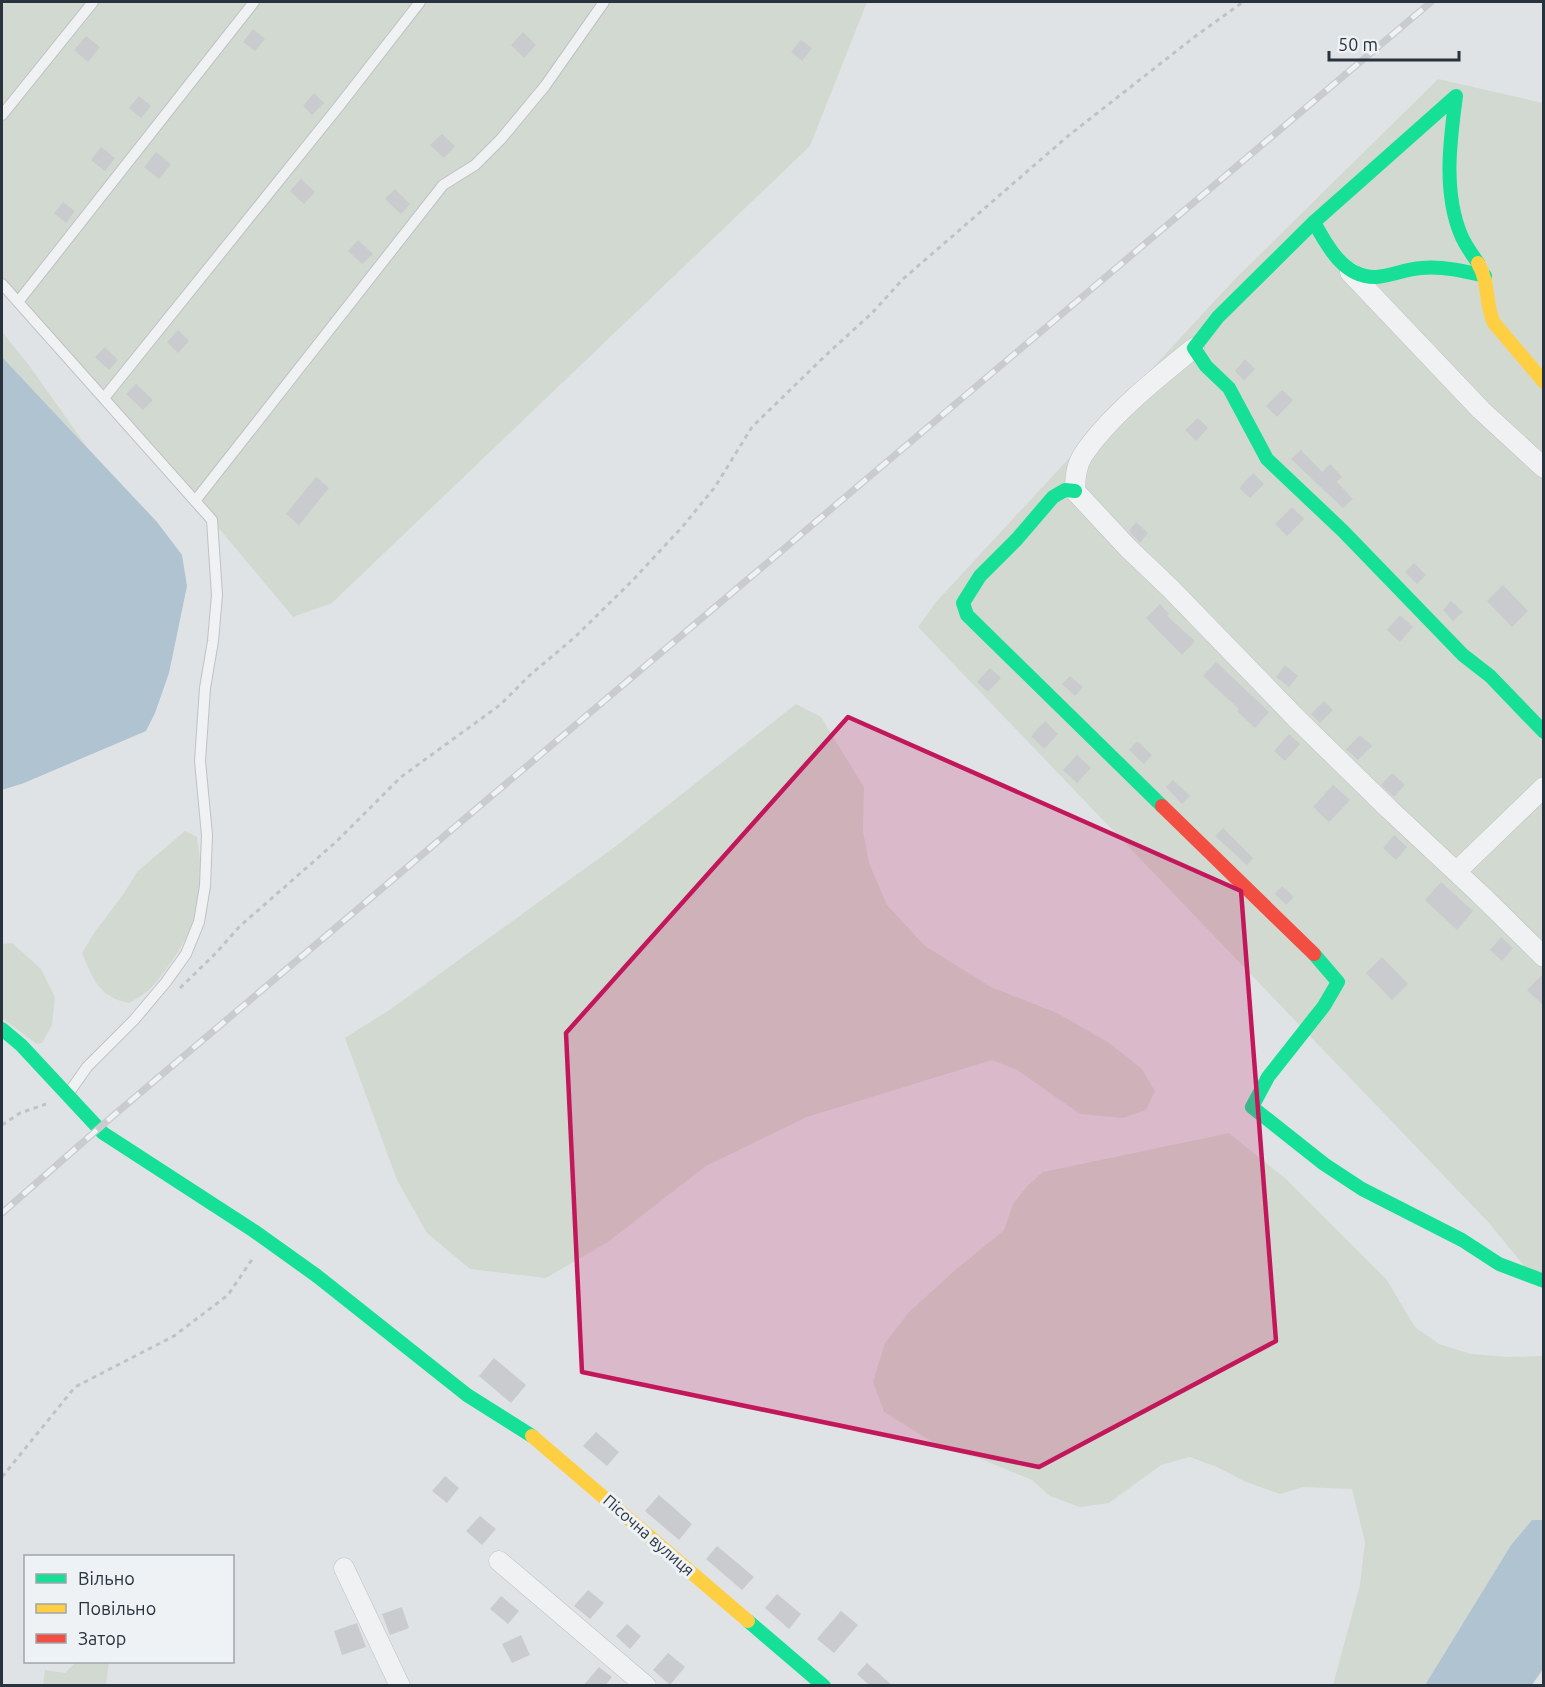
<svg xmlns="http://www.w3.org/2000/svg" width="1545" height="1687" viewBox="0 0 1545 1687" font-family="Ubuntu,sans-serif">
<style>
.green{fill:#d2d9d1}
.water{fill:#afc3d0}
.building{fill:#c9cbce}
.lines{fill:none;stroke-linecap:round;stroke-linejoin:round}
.lane-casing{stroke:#bfc1c4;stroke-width:12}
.street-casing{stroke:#bfc1c4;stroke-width:21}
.path{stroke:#bfc3c6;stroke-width:3;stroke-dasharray:4.5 4.5;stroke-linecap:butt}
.lane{stroke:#f0f1f2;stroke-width:10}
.street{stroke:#f0f1f2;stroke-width:20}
.fast{stroke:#16e098;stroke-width:14}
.slow{stroke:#ffcf43;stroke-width:14}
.jam{stroke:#f24e42;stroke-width:14}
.rail-casing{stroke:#c9cbce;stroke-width:7}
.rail{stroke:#eef2f5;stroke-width:4.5;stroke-dasharray:14;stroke-linecap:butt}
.marked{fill:#c2185b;fill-opacity:0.2;stroke:#c2185b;stroke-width:4.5;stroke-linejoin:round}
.labels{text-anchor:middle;stroke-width:6;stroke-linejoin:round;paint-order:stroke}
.street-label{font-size:16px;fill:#28333e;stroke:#eef2f5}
</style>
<rect width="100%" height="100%" fill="#e0e3e6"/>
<g class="green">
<polygon points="2,2 867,2 810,146 332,603 293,617 212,520 2,284"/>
<polygon points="1438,79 1543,103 1543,1289 1489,1223 918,627 936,602 1233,281"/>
<polygon points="2,332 28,364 87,447 2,357"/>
<polygon points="796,704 821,717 864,787 863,831 869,863 887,905 925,946 991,987 1057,1013 1108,1042 1142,1069 1155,1091 1146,1110 1123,1118 1080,1114 1017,1070 992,1060 807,1117 706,1166 608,1242 546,1278 470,1269 427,1233 397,1180 345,1038 391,1009 616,846"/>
<path d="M185 831 197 837C202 864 202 893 194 920 189 938 163 976 149 990 143 995 136 999 129 1003 99 997 93 979 82 953L94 933 122 896 138 871Z"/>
<polygon points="12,943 41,969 55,997 52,1025 42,1043 37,1044 2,1018 2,944"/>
<polygon points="1229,1133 1287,1180 1387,1280 1415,1327 1439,1344 1471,1354 1508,1357 1543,1356 1543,1520 1532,1520 1511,1545 1425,1685 1333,1685 1360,1585 1365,1542 1352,1489 1303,1487 1280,1494 1246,1482 1217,1467 1190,1457 1161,1465 1109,1503 1080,1507 1050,1496 1032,1480 981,1459 944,1449 884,1412 873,1382 885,1343 909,1312 953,1272 1004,1230 1013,1204 1028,1185 1043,1172"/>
<polygon points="76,1662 109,1662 106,1685 43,1685 45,1670 65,1673"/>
</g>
<g class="water">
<polygon points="2,357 157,522 182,555 187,586 169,673 155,713 146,731 24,783 2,790"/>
<polygon points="1532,1520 1543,1520 1543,1669 1532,1685 1425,1685 1511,1545"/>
</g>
<g class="building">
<polygon points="253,29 265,39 255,51 243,42"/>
<polygon points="523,32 536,45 524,58 511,45"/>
<polygon points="86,36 100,47 88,62 74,50"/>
<polygon points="801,40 812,48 802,61 791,52"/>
<polygon points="314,93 324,103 312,115 303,106"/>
<polygon points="139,96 151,106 141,118 129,108"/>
<polygon points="442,134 455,146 444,158 430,145"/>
<polygon points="101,147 115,158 105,171 91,160"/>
<polygon points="156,152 171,164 159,179 144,167"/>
<polygon points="301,179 315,192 304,204 290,191"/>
<polygon points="395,189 410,204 401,214 385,199"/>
<polygon points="63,202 75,211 66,223 54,213"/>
<polygon points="358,240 373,254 362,264 348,251"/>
<polygon points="178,330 189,341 178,353 167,342"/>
<polygon points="105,347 118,360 109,370 95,357"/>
<polygon points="1245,359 1255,369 1244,381 1235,371"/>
<polygon points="136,384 153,400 143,410 126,394"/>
<polygon points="1282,390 1293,400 1277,417 1266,406"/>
<polygon points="1198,418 1208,428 1196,441 1185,430"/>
<polygon points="1301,450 1322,472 1330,464 1342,477 1337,482 1353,499 1343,508 1291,459"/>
<polygon points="1253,473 1264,484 1250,498 1239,488"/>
<polygon points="316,477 329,488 299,525 286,514"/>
<polygon points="1292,507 1304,519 1287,536 1275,524"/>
<polygon points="1136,522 1148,533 1140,543 1129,531"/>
<polygon points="1414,563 1426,575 1417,584 1405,572"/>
<polygon points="1503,585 1528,611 1512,627 1487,601"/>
<polygon points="1451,601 1463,612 1453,621 1443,610"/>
<polygon points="1160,604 1169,614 1167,616 1195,641 1182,655 1146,618"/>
<polygon points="1400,615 1413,627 1400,642 1387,630"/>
<polygon points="1216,662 1269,712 1255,728 1237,711 1239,709 1203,676"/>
<polygon points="1285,665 1298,676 1289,687 1276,677"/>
<polygon points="990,668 1001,678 988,692 977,682"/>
<polygon points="1070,676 1083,687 1075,696 1062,684"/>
<polygon points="1324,701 1333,710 1320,723 1311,714"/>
<polygon points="1045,721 1058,734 1044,749 1031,736"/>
<polygon points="1289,734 1300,744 1285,761 1274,751"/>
<polygon points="1360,735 1372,746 1358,760 1346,749"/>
<polygon points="1137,741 1152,755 1144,764 1129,750"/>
<polygon points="1077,755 1091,768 1077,783 1063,770"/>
<polygon points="1392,773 1405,785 1394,797 1381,785"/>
<polygon points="1173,780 1190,796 1182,804 1166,787"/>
<polygon points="1333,785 1350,800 1329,822 1313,807"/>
<polygon points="1223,828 1253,858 1247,865 1215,836"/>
<polygon points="1394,835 1407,847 1396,860 1383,848"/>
<polygon points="1441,882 1473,911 1457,930 1425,900"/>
<polygon points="1282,886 1294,897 1286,905 1275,894"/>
<polygon points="1501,937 1513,948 1502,961 1490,950"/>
<polygon points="1382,957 1408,984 1392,1000 1366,973"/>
<polygon points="1544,973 1544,1006 1527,990"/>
<polygon points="494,1358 526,1385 511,1403 479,1376"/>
<polygon points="596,1432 619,1452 607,1466 583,1446"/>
<polygon points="445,1476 459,1488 447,1503 432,1491"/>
<polygon points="659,1495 692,1524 679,1540 645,1511"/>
<polygon points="480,1516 496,1529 482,1545 466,1531"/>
<polygon points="717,1546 754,1577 742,1590 706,1559"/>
<polygon points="588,1590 604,1603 590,1619 574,1606"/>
<polygon points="777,1594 801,1614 789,1629 765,1608"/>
<polygon points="501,1596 519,1611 508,1624 490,1609"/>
<polygon points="402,1607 409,1628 390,1635 382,1614"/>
<polygon points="841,1611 858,1625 834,1653 817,1639"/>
<polygon points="357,1623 366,1647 342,1655 334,1631"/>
<polygon points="627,1624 641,1636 630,1649 616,1636"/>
<polygon points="521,1635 530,1655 512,1663 502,1644"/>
<polygon points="668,1653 685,1667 670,1685 653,1670"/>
<polygon points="867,1663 893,1686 870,1686 857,1674"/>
<polygon points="599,1667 612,1677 605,1686 583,1686"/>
</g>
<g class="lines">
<defs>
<g id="lane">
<polyline points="2,115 93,2"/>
<polyline points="2,284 212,520 217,595 213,641 205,688 200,761 207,835 205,886 199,922 186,954 166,982 134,1020 87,1067 68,1094"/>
<polyline points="18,302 254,2"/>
<polyline points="104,398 339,106 420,2"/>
<polyline points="195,501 443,185 475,165 501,139 545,86 604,2"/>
</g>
<g id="street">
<polyline points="1350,272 1481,410 1544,468"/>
<path d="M1194 348C1158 377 1109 416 1083 455 1076 466 1075 478 1075 491L1128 548 1170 588 1296 718 1388 808 1480 894 1544 957"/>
<polyline points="1457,871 1544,787"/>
<polyline points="499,1561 646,1686"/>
<polyline points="344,1568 400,1686"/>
</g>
</defs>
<use href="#lane" class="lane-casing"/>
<use href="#street" class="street-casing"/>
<g class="path">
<polyline points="180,988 216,953 239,927 337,841 401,777 500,705 530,675 575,637 633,580 683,526 715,487 752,427 825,356 873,312 903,279 1068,136 1197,35 1243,2"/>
<polyline points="2,1125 20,1113 46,1104"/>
<polyline points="2,1477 75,1387 174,1336 228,1295 253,1258"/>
</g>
<use href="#lane" class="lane"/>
<use href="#street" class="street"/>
<g class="fast">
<polyline points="1314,222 1218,317 1194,348 1206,366 1229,388 1267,459 1343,531 1463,655 1490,676 1544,732"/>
<path d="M1478 263C1472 254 1465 245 1461 235 1443 192 1450 140 1456 96L1314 222C1327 246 1344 278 1376 277 1391 276 1406 269 1421 268 1443 266 1464 271 1485 276"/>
<polyline points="1075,491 1065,490 1053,497 1017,539 980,576 963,603 967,615 1162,806"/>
<polyline points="1314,954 1338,982 1324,1006 1268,1077 1252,1107 1324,1164 1362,1189 1462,1240 1499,1264 1544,1281"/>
<polyline points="2,1029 21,1045 103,1133 254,1231 317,1276 467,1395 532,1436"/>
<polyline points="748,1621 824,1686"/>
</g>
<g class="slow">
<path d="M1478 263C1490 284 1485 305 1494 323L1544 382"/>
<polyline points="532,1436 748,1621"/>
</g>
<polyline class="jam" points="1162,806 1314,954"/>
<defs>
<polyline id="rail" points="2,1213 114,1115 1431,2"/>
</defs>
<use href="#rail" class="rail-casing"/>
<use href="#rail" class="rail"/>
</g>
<path class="marked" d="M848 717 1241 891 1276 1341 1039 1467 582 1372 566 1033Z"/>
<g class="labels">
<g class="street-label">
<text transform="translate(649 1535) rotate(41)" y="6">Пісочна вулиця</text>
</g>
</g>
<rect width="1545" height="1687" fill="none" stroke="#28333e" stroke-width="6"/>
<rect x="24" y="1555" width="210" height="108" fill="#eef2f5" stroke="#9fa6ac" stroke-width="1.5"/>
<rect x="36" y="1574" width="30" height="9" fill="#16e098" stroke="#9fa6ac" stroke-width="1.5"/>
<text x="78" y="1585" font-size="18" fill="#28333e">Вільно</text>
<rect x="36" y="1604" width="30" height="9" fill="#ffcf43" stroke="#9fa6ac" stroke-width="1.5"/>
<text x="78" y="1615" font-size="18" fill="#28333e">Повільно</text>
<rect x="36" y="1634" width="30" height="9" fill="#f24e42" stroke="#9fa6ac" stroke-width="1.5"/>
<text x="78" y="1645" font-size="18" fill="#28333e">Затор</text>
<path d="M1329 51v9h130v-9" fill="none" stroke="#28333e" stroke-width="3"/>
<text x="1338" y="51" font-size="18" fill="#28333e" stroke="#eef2f5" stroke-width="4.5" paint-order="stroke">50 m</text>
</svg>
